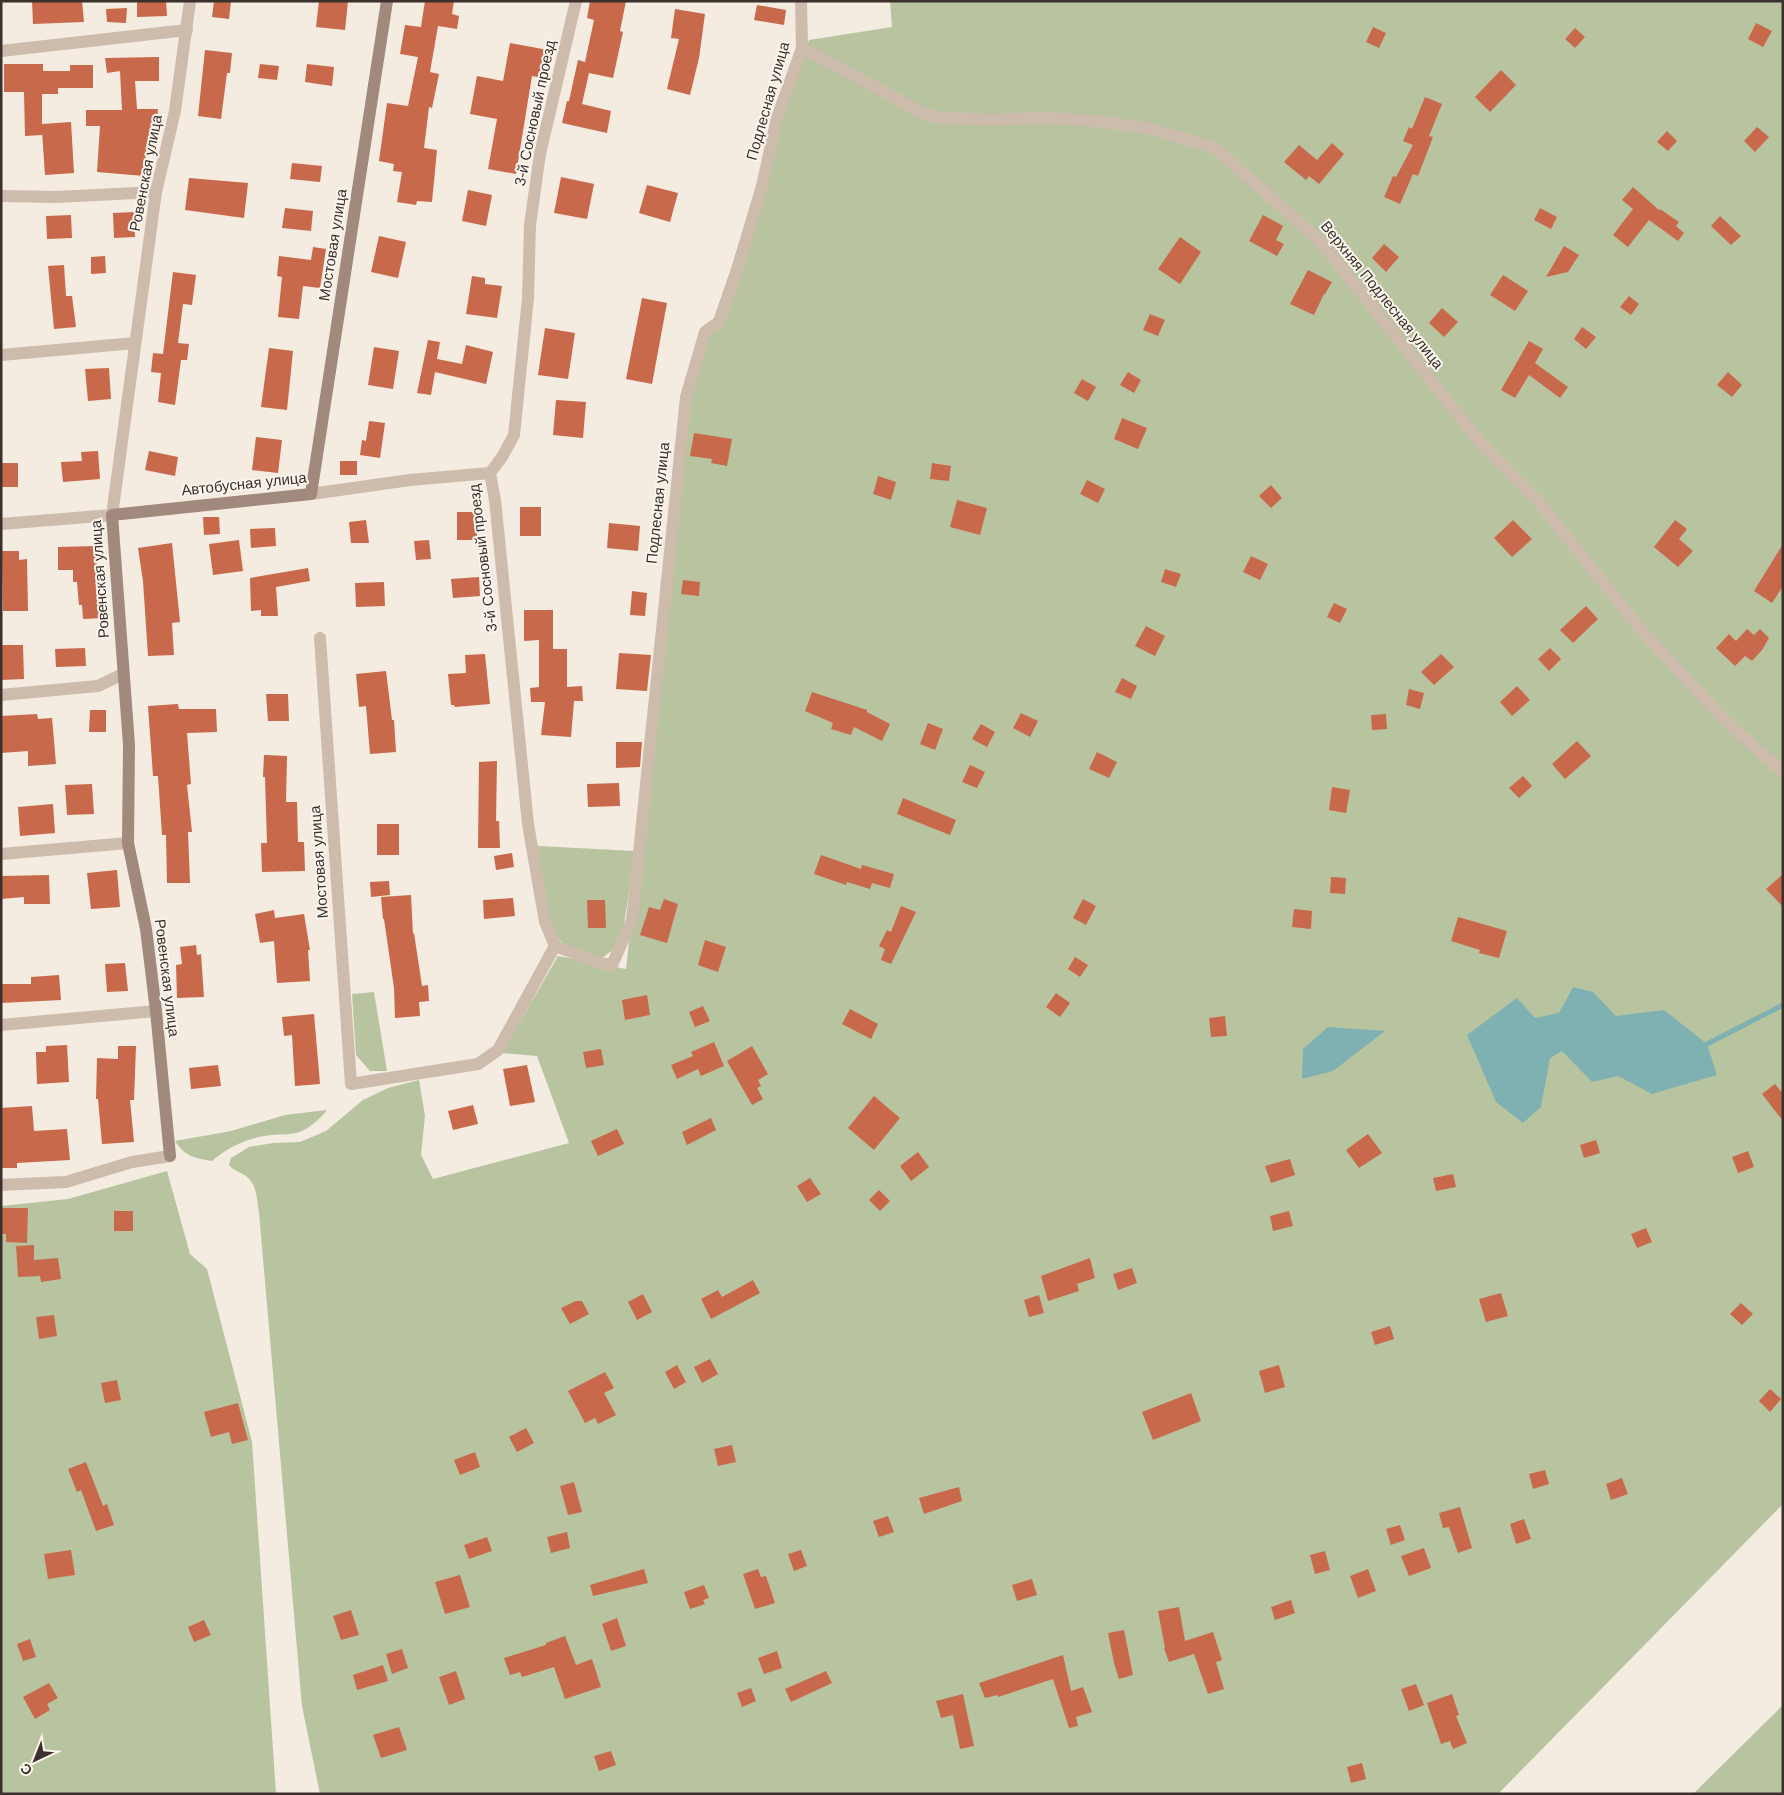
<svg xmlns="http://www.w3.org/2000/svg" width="1784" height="1795" viewBox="0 0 1784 1795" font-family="Arial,sans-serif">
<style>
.green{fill:#b8c4a0}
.water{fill:#7fb0b2}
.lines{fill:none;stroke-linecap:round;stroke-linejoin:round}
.stream{stroke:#7fb0b2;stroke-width:5}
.building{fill:#c8694b}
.street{stroke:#cdbbac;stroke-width:12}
.secondary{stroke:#a18a7d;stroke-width:12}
.labels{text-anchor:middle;stroke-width:4;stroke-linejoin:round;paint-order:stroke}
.street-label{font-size:15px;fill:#3b302b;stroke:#fbf5ee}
</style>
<rect width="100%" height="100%" fill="#f4ebe1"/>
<g class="green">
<path d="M890 1H1783V1504L1498 1794H320L302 1706 259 1213C257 1200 257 1184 246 1176 240 1172 234 1171 229 1165L231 1158 249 1147 273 1143 300 1142 326 1131 363 1100 388 1088 419 1080 425 1116 421 1155 433 1179 569 1143 537 1056 502 1053 558 956 626 969 692 383 809 40 892 27Z"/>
<path d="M538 846 635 851 623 931 614 949 602 958C590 954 564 947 556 937 546 925 541 865 538 846Z"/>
<polygon points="374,992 387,1071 370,1071 356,1055 352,994"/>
<path d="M327 1110C320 1119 308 1130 296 1133 289 1135 280 1134 272 1135 249 1137 229 1146 212 1161 195 1158 185 1157 175 1141L231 1131 285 1115Z"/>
<polygon points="167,1171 190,1254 207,1269 252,1442 276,1794 1,1794 1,1206 68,1199"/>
<polygon points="1783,1705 1783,1794 1693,1794"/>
</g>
<g class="water">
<polygon points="1573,987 1593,992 1616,1016 1664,1010 1707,1044 1717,1075 1652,1094 1618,1076 1592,1082 1562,1051 1550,1058 1541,1107 1523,1123 1496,1102 1467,1035 1517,998 1535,1018 1559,1013"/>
<polygon points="1328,1027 1385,1031 1333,1071 1302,1079 1303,1049"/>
</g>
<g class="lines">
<polyline class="stream" points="1707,1044 1783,1005"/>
</g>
<g class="building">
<polygon points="32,1 82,1 84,22 33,24"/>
<polygon points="137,1 166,1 167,16 137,17"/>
<polygon points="214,1 231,1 229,19 212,17"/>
<polygon points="319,1 348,1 345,30 316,27"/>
<polygon points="425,1 454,1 452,14 459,16 457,29 438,26 430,72 439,74 432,108 429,107 424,148 437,150 432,202 417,201 416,205 397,202 402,172 393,171 394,164 379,161 387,103 408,106 418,57 400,54 405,25 421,27"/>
<polygon points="590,1 626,1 620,31 623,32 613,78 589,73 582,104 611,111 607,133 562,123 567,101 569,101 578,60 585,62 594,20 587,18"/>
<polygon points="757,5 786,10 784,25 754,20"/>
<polygon points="127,8 126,23 107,22 106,9"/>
<polygon points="675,9 705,14 699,58 690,95 667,89 679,39 671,38"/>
<polygon points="1756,23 1772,31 1763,47 1748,39"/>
<polygon points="1373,27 1386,33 1379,48 1366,42"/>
<polygon points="1575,28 1585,37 1575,48 1565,39"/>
<polygon points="510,43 548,50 543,78 532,76 516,174 488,169 497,119 470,114 477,76 503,81"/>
<polygon points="205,50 232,53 230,73 227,73 221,119 198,116"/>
<polygon points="159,57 159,81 135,81 137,109 158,109 154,145 147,144 144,176 97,172 100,126 86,126 86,110 122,110 120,71 107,73 105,58"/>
<polygon points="4,64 43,64 43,71 70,71 70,65 93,65 93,88 58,88 58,94 42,94 42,124 71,122 74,173 45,175 42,131 42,135 25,136 24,92 4,92"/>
<polygon points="260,64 279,66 277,80 258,78"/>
<polygon points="307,64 334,67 332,86 305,82"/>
<polygon points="1501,70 1516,85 1490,112 1475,97"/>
<polygon points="1425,97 1442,104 1429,136 1433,137 1418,176 1413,174 1400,204 1384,197 1393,176 1396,177 1413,145 1403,141 1409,127 1412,129"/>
<polygon points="1757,127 1769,137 1755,152 1744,141"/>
<polygon points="1667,131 1677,141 1668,151 1657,142"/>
<polygon points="1332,143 1344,154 1319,184 1309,176 1306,180 1284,162 1299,145 1317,160"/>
<polygon points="292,163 322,166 320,182 290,179"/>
<polygon points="561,177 594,184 587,219 554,213"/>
<polygon points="189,178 248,183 244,218 185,210"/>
<polygon points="647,185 678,193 670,222 639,213"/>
<polygon points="1633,187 1659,210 1660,209 1679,222 1676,226 1684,233 1678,241 1649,220 1628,247 1613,235 1633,209 1622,200"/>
<polygon points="468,190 492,195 486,226 462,221"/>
<polygon points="285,208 313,211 311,231 282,228"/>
<polygon points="1540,208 1557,217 1551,229 1534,220"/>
<polygon points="134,212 135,237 114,238 113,213"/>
<polygon points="71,215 72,238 47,239 46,216"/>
<polygon points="1263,215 1283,226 1276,240 1284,244 1277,256 1249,241"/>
<polygon points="1720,216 1741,236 1731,245 1711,226"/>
<polygon points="379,236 406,242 398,278 371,272"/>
<polygon points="1180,237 1201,252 1180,284 1158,269"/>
<polygon points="1384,244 1399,257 1386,272 1372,258"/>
<polygon points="1564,246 1579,255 1568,272 1546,277"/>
<polygon points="313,247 326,249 320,288 303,286 299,319 278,317 282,277 277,276 279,256 311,260"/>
<polygon points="105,256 106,273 91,274 91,257"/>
<polygon points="64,265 66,296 72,296 76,327 54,329 48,266"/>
<polygon points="1308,270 1332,282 1325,294 1324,294 1314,315 1290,304"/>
<polygon points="173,272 196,275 192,305 183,304 178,343 189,344 187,360 181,360 175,405 158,402 161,373 151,372 153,353 163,354"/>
<polygon points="1503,275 1528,291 1515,311 1490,295"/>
<polygon points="472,276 485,278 485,284 502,286 497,318 466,314"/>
<polygon points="1629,296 1639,304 1631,315 1620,307"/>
<polygon points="642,298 667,303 652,384 626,379"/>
<polygon points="1442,308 1458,322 1444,337 1429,323"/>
<polygon points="1150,314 1165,320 1158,336 1143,330"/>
<polygon points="1582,327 1596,337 1586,349 1574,339"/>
<polygon points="545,328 575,333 568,379 538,375"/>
<polygon points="428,340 440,342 437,359 462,364 466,345 493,352 486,384 435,372 431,395 417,393"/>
<polygon points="1529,341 1543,349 1535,363 1568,387 1560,398 1529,375 1515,398 1501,390"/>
<polygon points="374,347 399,351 393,389 368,385"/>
<polygon points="269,348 293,351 287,410 261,407"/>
<polygon points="109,368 111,399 88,401 85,369"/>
<polygon points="1128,372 1141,380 1134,393 1120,385"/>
<polygon points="1728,372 1742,385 1732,397 1717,385"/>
<polygon points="1082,379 1096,387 1088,401 1074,393"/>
<polygon points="556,400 586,402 583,438 553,435"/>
<polygon points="1122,418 1147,428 1138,449 1114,439"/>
<polygon points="369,421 385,423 380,458 360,455 362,440 366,441"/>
<polygon points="694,433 732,439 727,466 711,463 712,459 690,456"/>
<polygon points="256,437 282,440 278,473 252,470"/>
<polygon points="98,451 100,479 63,482 61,462 82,461 81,452"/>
<polygon points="149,451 178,457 175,476 145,470"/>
<rect x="340" y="461" width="17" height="14"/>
<rect x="1" y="463" width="17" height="24"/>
<polygon points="932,463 951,466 949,481 930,479"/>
<polygon points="878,476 896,482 891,500 873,494"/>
<polygon points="1087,480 1105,489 1098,503 1080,494"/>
<polygon points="1271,485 1282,498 1271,508 1259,496"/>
<polygon points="957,500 987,508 980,535 950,527"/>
<rect x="520" y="507" width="21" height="29"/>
<rect x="457" y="512" width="20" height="28"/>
<polygon points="203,517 219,517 220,534 204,535"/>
<polygon points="366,520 369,543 351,543 349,522"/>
<polygon points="1513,520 1532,539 1512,557 1494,538"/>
<polygon points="1675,520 1687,529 1679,539 1693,551 1678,567 1654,547"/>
<polygon points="609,523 640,526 638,551 607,548"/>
<polygon points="275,528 276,546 251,548 250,529"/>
<polygon points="239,540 243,571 213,575 209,544"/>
<polygon points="429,540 431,559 416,560 414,541"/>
<polygon points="172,543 180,622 172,623 174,655 148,656 143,581 138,548"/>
<polygon points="1783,544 1783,586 1772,603 1754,591"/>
<polygon points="96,546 97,594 100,594 102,618 83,619 82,605 79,605 77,582 73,582 73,570 58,570 58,547"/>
<polygon points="2,551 19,551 19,560 27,559 28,611 3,611"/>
<polygon points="1251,556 1268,564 1260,580 1243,572"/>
<polygon points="308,568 310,581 276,587 278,616 261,616 261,610 251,611 250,578"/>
<polygon points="1165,569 1181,574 1176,587 1161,582"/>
<polygon points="479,577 480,596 453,598 451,579"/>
<polygon points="683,580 700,582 699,596 681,594"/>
<polygon points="384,582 385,606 356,607 355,583"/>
<polygon points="632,591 647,593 645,616 630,615"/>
<polygon points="1334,603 1347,609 1340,623 1327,617"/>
<polygon points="1586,606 1598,619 1573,643 1560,630"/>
<polygon points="524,610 553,610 553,649 567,649 567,687 582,686 583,701 574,701 571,737 541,735 545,702 531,702 530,688 539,687 539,640 524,641"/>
<polygon points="1146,626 1165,636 1155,656 1135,646"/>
<polygon points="1747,629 1754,635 1760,629 1769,638 1762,650 1752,661 1745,656 1735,666 1716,648 1729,634 1736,641"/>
<polygon points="1,645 23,645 24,679 1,680"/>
<polygon points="85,648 86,666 56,667 55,649"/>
<polygon points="1550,648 1561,659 1549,671 1538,659"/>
<polygon points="619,653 651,655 647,691 616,689"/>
<polygon points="485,654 490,704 455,707 454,705 451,705 448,674 466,673 465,655"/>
<polygon points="1441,654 1454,667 1434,685 1421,672"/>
<polygon points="386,671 392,720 394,720 396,752 370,754 366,706 359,707 356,674"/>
<polygon points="1122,678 1137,686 1131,699 1115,692"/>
<polygon points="1517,686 1530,700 1512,716 1500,702"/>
<polygon points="1409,689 1424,693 1420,709 1406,705"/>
<polygon points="812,692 867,710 867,712 890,724 882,741 854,727 851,735 831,729 833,723 805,711"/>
<polygon points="266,694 288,694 289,721 268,721"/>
<polygon points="178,704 179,709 216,709 217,732 187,733 191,784 187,785 192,832 188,832 190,883 167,883 166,835 162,835 158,776 153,776 148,706"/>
<polygon points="90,710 106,710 106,732 89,732"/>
<polygon points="1021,713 1038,721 1030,737 1013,728"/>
<polygon points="37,714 38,719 52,718 56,764 28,766 28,751 1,753 1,716"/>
<polygon points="1386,714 1387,729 1372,730 1371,715"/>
<polygon points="928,723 943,729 935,750 920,744"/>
<polygon points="981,724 995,732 987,747 972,739"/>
<polygon points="1577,741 1591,756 1565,779 1552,764"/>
<polygon points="616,742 642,742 640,767 616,768"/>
<polygon points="1097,752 1117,762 1109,778 1089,769"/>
<polygon points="264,755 287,756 286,802 297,802 298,842 304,842 305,871 262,872 261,843 267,843 265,777 263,777"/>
<polygon points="497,761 496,821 499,821 500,848 478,848 479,762"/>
<polygon points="970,765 985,772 977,788 962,782"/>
<polygon points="1523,776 1532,786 1519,798 1509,788"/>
<polygon points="619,783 620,806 588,807 587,784"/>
<polygon points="92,784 94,814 67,815 65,785"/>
<polygon points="1332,787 1350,790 1346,813 1329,810"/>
<polygon points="903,798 956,820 950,835 897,814"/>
<polygon points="53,804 55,833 20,836 18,807"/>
<rect x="377" y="824" width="22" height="31"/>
<polygon points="512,853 514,867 496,870 494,856"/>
<polygon points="821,855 861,869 862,865 894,874 890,888 872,883 870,889 847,882 846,885 814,874"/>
<polygon points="117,870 120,907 91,909 87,873"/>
<polygon points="1783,874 1783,907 1766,889"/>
<polygon points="49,875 50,904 24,904 24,897 1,899 1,876"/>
<polygon points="1331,877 1346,878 1345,894 1330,893"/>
<polygon points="389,881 390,895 371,897 370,882"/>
<polygon points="411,895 413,934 414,933 422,986 428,985 429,1001 419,1002 420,1016 395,1018 394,988 384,919 383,919 381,897"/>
<polygon points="513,898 515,916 484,919 483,900"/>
<polygon points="664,899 678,904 667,943 640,935 649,907 660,910"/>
<polygon points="1083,899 1096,906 1086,925 1073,918"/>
<polygon points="587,900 605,900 606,928 588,928"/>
<polygon points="901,906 916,912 891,964 881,960 885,949 879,946 887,930 891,932"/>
<polygon points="1294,909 1312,911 1311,929 1292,927"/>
<polygon points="274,910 275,918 304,914 310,950 308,950 310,981 277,983 274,941 260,943 255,914"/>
<polygon points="1458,917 1507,931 1499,958 1479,953 1480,950 1451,941"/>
<polygon points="705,940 726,947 718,972 698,965"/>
<polygon points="196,945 197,955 201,954 204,997 177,998 176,965 182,964 180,947"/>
<polygon points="1075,957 1088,965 1080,977 1068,969"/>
<polygon points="125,963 128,991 107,992 105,964"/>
<polygon points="59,975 61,1000 1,1003 1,984 31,984 31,977"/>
<polygon points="1056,993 1070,1003 1060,1017 1046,1007"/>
<polygon points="647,995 650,1015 625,1020 622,1000"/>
<polygon points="703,1006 710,1021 695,1027 689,1012"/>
<polygon points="850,1009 878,1024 871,1039 842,1024"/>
<polygon points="314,1014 320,1084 295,1086 292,1035 284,1036 282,1017"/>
<polygon points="1225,1016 1227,1036 1211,1037 1209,1018"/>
<polygon points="714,1042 724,1066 701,1076 698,1069 677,1079 671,1065 693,1056 691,1052"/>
<polygon points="67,1045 69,1082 37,1084 36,1052 46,1052 46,1046"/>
<polygon points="118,1046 136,1046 134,1100 130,1100 134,1142 102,1144 98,1099 96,1099 97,1058 118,1059"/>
<polygon points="752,1046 768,1074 758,1080 761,1086 757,1088 763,1099 752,1105 727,1061"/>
<polygon points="601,1049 604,1065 586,1068 583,1052"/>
<polygon points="218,1065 221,1086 191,1089 189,1068"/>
<polygon points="527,1065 535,1102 510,1106 503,1069"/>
<polygon points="1775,1084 1783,1094 1783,1121 1762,1094"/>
<polygon points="874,1096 900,1118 874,1150 848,1128"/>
<polygon points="473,1105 478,1124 453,1130 448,1111"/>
<polygon points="32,1106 34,1131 67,1129 70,1160 17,1163 17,1168 1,1168 1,1108"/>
<polygon points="711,1118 716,1130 687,1145 682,1132"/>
<polygon points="617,1129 624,1144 598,1156 591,1141"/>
<polygon points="1368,1134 1382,1153 1359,1168 1346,1150"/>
<polygon points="1596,1140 1600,1153 1584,1158 1580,1145"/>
<polygon points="1748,1151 1754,1167 1738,1173 1732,1157"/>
<polygon points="918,1152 929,1167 911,1181 900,1166"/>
<polygon points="1290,1159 1295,1175 1271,1183 1265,1166"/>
<polygon points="1453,1174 1456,1187 1436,1191 1433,1178"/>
<polygon points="810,1178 821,1194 807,1202 797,1186"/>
<polygon points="879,1190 890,1201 880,1211 869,1200"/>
<polygon points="1,1208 28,1208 27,1243 6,1242 6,1234 1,1234"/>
<rect x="114" y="1211" width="19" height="20"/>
<polygon points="1289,1211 1293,1226 1273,1231 1270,1216"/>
<polygon points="1646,1228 1652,1242 1637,1248 1631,1234"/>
<polygon points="34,1245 34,1260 58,1258 61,1279 41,1282 40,1276 18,1277 16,1246"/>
<polygon points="1090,1258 1095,1278 1077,1284 1079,1291 1048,1301 1041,1276"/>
<polygon points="1132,1268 1137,1283 1118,1290 1113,1274"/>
<polygon points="753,1280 760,1293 711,1319 701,1299 718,1290 722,1297"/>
<polygon points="1501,1293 1508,1316 1486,1322 1479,1299"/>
<polygon points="643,1294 652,1312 637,1320 628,1302"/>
<polygon points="1039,1295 1044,1313 1029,1317 1024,1300"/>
<polygon points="576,1301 582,1301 589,1314 570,1324 561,1308"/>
<polygon points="1741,1303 1753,1314 1742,1325 1730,1314"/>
<polygon points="54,1315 57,1336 39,1339 36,1317"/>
<polygon points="1390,1326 1394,1339 1375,1345 1371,1332"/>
<polygon points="710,1359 718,1374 702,1383 694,1367"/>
<polygon points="677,1365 686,1382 674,1389 665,1372"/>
<polygon points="1279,1365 1285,1387 1265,1393 1259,1371"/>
<polygon points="605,1372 614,1388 604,1393 616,1415 598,1424 595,1418 585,1423 568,1391"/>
<polygon points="117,1380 121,1400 105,1403 101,1383"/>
<polygon points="1770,1389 1781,1399 1770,1412 1759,1401"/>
<polygon points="1191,1393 1201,1421 1153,1440 1142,1412"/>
<polygon points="238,1403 248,1440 232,1444 229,1432 211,1437 204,1412"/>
<polygon points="526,1428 534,1443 517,1452 509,1437"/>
<polygon points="732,1445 736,1462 718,1466 714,1449"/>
<polygon points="475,1452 480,1467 460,1475 454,1460"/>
<polygon points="86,1462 103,1506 107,1504 114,1525 96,1531 81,1490 77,1492 68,1469"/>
<polygon points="1545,1470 1549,1484 1533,1489 1529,1474"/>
<polygon points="1622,1478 1628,1494 1611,1500 1606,1484"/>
<polygon points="574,1482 582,1512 568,1515 560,1486"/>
<polygon points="959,1487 962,1501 924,1514 919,1498"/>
<polygon points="1460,1507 1472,1548 1458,1553 1449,1527 1443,1528 1439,1513"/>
<polygon points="888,1516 894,1532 879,1537 873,1521"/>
<polygon points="1524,1519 1531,1539 1516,1544 1510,1524"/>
<polygon points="1400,1525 1405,1540 1391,1545 1386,1529"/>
<polygon points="567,1532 570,1548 551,1553 547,1537"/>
<polygon points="487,1537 492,1551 469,1559 464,1545"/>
<polygon points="1424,1548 1431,1568 1409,1576 1401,1556"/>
<polygon points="71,1550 75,1575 48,1579 44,1554"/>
<polygon points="801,1550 807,1566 794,1571 788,1554"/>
<polygon points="1325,1551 1330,1570 1315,1574 1310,1555"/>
<polygon points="644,1569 648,1583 593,1596 590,1585"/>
<polygon points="758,1569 761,1577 766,1576 775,1603 755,1609 743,1574"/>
<polygon points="1368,1569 1376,1591 1358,1598 1350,1576"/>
<polygon points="460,1575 470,1607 445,1614 435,1582"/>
<polygon points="1032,1579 1037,1595 1017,1601 1012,1585"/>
<polygon points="704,1585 709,1598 703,1600 705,1604 690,1609 684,1592"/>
<polygon points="1291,1600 1295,1613 1275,1620 1271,1607"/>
<polygon points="1179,1607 1185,1641 1213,1632 1222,1660 1216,1662 1224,1689 1208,1694 1194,1654 1169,1662 1164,1648 1165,1648 1158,1611"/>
<polygon points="351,1610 359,1635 341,1640 333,1616"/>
<polygon points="617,1618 626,1646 611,1651 602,1624"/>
<polygon points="204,1620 211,1635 194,1642 188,1627"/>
<polygon points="1124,1630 1133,1675 1119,1679 1114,1663 1108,1633"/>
<polygon points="565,1636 576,1665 592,1659 601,1687 565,1699 554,1667 522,1677 520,1672 510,1675 504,1658 546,1645 546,1643"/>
<polygon points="30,1639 36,1657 23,1661 17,1644"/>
<polygon points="402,1649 408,1668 392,1674 386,1654"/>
<polygon points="777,1651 782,1668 764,1674 758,1658"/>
<polygon points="1063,1655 1071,1691 1083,1687 1092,1712 1076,1717 1078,1726 1069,1728 1053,1679 998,1697 998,1695 985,1698 979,1683"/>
<polygon points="383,1665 388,1681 357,1690 353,1675"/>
<polygon points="456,1671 465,1699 449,1705 439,1677"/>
<polygon points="826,1671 832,1683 791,1702 785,1689"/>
<polygon points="49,1683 58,1698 47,1704 50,1710 35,1719 23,1697"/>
<polygon points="1416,1684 1424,1705 1409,1711 1401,1689"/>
<polygon points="751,1688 756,1701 742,1707 737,1693"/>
<polygon points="963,1694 974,1746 960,1749 953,1715 941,1718 936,1701"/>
<polygon points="1452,1694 1459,1715 1456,1716 1467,1743 1453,1749 1450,1741 1441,1744 1427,1703"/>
<polygon points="399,1727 407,1750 381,1758 373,1735"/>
<polygon points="611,1751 616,1765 599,1771 594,1756"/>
<polygon points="1362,1763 1366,1779 1351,1783 1347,1767"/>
</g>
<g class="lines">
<g class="street">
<polyline points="802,48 883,91 918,111 932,116 945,118 991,120 1044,118 1095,121 1147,128 1214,147 1319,240 1480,442 1537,500 1646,636 1730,725 1783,772"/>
<polyline points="1,51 187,30"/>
<polyline points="1,196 56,197 156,192"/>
<polyline points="1,355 135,343"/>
<polyline points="311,494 410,480 490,473"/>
<polyline points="1,524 112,515 156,192 175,111 190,1"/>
<polyline points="320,638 351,1084 478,1064 498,1050 555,946"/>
<polyline points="1,695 98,686 123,674"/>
<polyline points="1,854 128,843"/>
<polyline points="555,946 600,963 612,965 632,920 686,397 705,332 719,322 736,273 762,186 777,118 802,48 801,1"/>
<polyline points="555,946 545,922 528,824 495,500 490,473 502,457 514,435 528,298 530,225 540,154 576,1"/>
<polyline points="1,1025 156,1011"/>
<polyline points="1,1185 66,1182 132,1162 170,1156"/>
</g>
<polyline class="secondary" points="170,1156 156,1011 146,929 128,843 129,745 112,515 311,494 387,1"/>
</g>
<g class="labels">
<g class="street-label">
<text transform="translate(768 101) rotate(-74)" y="5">Подлесная улица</text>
<text transform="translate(535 113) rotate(-78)" y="5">3-й Сосновый проезд</text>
<text transform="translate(146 173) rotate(-79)" y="5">Ровенская улица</text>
<text transform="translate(333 245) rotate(-81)" y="5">Мостовая улица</text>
<text transform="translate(1382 295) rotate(51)" y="5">Верхняя Подлесная улица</text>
<text transform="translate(244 484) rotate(-6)" y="5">Автобусная улица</text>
<text transform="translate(658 503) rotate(-84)" y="5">Подлесная улица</text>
<text transform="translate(483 558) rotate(-97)" y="5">3-й Сосновый проезд</text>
<text transform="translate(100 579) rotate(-94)" y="5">Ровенская улица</text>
<text transform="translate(319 862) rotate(-94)" y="5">Мостовая улица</text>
<text transform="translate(167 978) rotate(83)" y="5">Ровенская улица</text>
</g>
</g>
<rect width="1784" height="1795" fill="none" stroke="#3b302b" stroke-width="5"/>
<g transform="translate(35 1760) rotate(223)" stroke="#fbf5ee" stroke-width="4" paint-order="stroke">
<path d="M0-4L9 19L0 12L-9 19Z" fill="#3b302b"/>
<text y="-8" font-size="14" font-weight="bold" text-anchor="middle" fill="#3b302b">С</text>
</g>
</svg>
